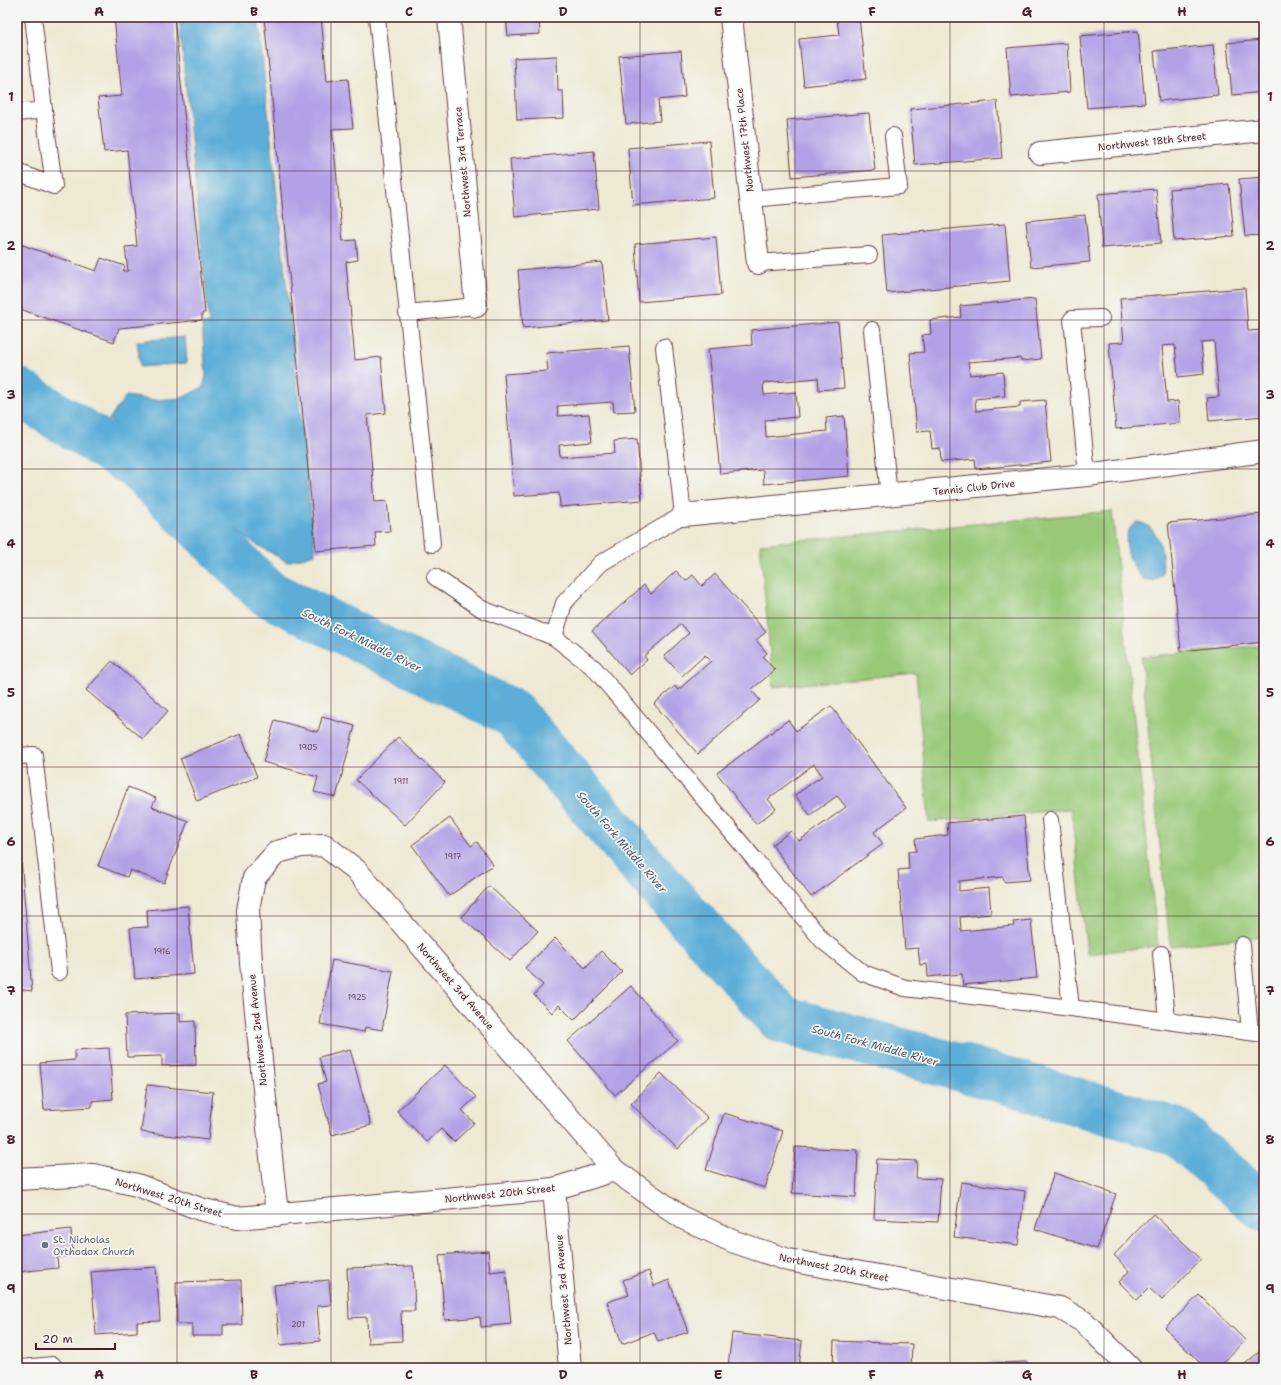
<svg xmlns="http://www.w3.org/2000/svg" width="1281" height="1385" viewBox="0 0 1281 1385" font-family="'Shantell Sans',sans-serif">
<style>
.grass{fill:#99c978;stroke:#727452}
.water{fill:#5cadd7;stroke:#536681}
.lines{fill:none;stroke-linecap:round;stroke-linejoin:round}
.river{stroke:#5cadd7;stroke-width:48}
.building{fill:#b3a0e6}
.lane-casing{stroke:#633d44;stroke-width:18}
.street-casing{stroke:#633d44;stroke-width:24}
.lane{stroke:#fff;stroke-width:16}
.street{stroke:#fff;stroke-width:22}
.grid{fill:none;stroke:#4a1f2b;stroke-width:1;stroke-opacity:0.55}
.worship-dot{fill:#6b7280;stroke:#f6f6f2;stroke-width:1.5}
.labels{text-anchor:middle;stroke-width:3.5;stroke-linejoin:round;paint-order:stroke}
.number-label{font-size:8px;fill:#643f5a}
.street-label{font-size:10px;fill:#4a1f2b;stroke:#f6f6f2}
.worship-label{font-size:10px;fill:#5b616d;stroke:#f6f6f2;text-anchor:start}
.water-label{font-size:11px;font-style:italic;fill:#515870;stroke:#f6f6f2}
.neatline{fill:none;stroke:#4a1f2b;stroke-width:1.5}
.grid-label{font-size:13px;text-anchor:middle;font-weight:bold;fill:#4a1f2b}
</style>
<rect width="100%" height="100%" fill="#f6f6f2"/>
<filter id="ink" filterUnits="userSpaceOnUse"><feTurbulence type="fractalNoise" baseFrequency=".025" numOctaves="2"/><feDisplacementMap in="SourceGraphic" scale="8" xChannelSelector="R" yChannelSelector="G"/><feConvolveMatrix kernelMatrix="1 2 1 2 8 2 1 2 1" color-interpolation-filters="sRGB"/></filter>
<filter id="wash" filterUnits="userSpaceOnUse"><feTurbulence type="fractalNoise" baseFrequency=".012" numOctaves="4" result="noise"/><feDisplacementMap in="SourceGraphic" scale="16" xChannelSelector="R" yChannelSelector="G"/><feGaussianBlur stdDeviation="0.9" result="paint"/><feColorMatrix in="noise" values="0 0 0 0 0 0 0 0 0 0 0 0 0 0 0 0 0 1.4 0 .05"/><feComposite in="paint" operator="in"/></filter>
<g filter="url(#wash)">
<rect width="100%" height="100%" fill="#efe9d3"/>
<g class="grass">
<polygon points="1112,511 1158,946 1087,954 1071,809 929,822 916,673 773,687 760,544"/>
<polygon points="1264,645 1264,936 1170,946 1141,657"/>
</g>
<g class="water">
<polygon points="179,17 258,17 315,554 287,562 247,539 109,419 126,396 153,400 182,398 203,387 206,376 202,324 209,323"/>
<polygon points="185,337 187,363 140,367 137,341"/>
<path d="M1137 522C1160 525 1165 555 1162 575L1154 581 1143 579C1130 566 1116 534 1137 522Z"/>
</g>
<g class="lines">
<polyline class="river" points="17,391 138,467 267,593 512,713 663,889 781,1019 1002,1079 1177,1132 1264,1208"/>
</g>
<g id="blocks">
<g class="building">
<polygon points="114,17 174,17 205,313 202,313 202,320 119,328 114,342 17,308 17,243 96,271 101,258 125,266 123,271 128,271 125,247 137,246 127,150 104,152 98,98 122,96"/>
<polygon points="264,17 321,17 327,81 348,79 353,128 332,129 343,241 356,240 358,260 346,262 355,360 381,357 386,413 367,415 375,502 387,501 390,531 375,532 376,546 316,551"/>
<polygon points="506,17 566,17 566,18 539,20 540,34 508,36"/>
<polygon points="859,17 866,79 804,86 799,39 839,35 837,19"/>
<polygon points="1138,31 1145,103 1087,108 1080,36"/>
<polygon points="1264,40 1264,92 1232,95 1227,43"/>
<polygon points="1067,43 1070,92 1011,97 1007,48"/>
<polygon points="1213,45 1218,95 1159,101 1154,51"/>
<polygon points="681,51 685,97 658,100 660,121 626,124 619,56"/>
<polygon points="557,56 558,91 563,91 564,118 517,120 514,58"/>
<polygon points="997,101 1002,158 915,165 910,109"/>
<polygon points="869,113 875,170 792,177 787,120"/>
<polygon points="709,141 714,198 633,205 628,148"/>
<polygon points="594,151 599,209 515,217 510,159"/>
<polygon points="1264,177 1264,235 1245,236 1239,179"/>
<polygon points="1229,184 1234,236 1174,241 1170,189"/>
<polygon points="1156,189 1161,243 1102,248 1098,194"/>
<polygon points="1085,215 1090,262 1031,267 1026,221"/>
<polygon points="1005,224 1010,281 887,293 882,235"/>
<polygon points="716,237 721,295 639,302 635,244"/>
<polygon points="602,262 608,320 523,328 518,270"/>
<polygon points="1245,288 1248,331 1264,330 1264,416 1209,421 1207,398 1219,397 1214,341 1201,342 1204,374 1178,377 1175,345 1162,346 1167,402 1178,401 1180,423 1116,429 1109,343 1124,342 1120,298"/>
<polygon points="1035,299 1041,359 1021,361 1020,358 968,362 970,375 1003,372 1005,396 975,399 976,411 1020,407 1020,402 1045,400 1051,462 976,469 975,459 941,462 940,448 932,449 930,431 917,432 910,353 924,352 922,335 931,334 930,320 961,317 960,306"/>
<polygon points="838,322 844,388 819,390 818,378 763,383 764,395 796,392 798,417 765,420 766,437 827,431 826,418 844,416 849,476 764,484 763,470 720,474 708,349 752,345 751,330"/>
<polygon points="629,346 635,411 614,412 613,402 557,406 558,416 589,414 592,442 559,445 560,457 615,453 614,441 637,439 642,500 560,507 559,493 514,496 504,374 548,371 546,353"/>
<polygon points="1263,514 1264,642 1181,651 1168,523"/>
<polygon points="676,571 686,581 693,575 702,586 715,574 766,632 756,640 767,653 763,657 775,670 751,690 760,700 698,754 654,704 675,686 678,690 711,661 705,655 682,676 664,656 689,633 681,624 644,656 647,660 630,675 592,631 644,585 651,594"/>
<polygon points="112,661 168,711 143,739 86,690"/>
<polygon points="831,706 906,808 874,832 883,844 811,897 772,845 791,831 799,841 846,807 837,796 810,815 795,795 822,776 814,764 768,799 776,809 756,824 717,773 788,720 796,731"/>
<polygon points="322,717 355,726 336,797 314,792 318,777 263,762 275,720 318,732"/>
<polygon points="241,734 257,777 197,801 180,758"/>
<polygon points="398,737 445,782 405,825 356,780"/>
<polygon points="128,787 156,798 152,807 188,821 164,883 130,870 127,877 98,866"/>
<polygon points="1024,816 1030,880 1004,882 1003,877 959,881 959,891 989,888 991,914 960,917 961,931 1014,926 1013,922 1031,920 1037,978 963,985 962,974 928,977 927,964 920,965 918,948 905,949 898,870 909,869 908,852 916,851 915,839 948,835 947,823"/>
<polygon points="450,818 471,846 477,842 493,865 449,896 412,845"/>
<polygon points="17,823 18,823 32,991 17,989"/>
<polygon points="489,886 538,931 510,961 461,917"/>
<polygon points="188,906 194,974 135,979 130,928 148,927 147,910"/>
<polygon points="555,938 585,968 601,951 622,972 574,1020 559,1005 552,1013 534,995 543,985 525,968"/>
<polygon points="332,960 393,971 382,1030 365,1027 364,1032 320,1024"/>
<polygon points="631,986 678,1041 615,1095 568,1041"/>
<polygon points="180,1013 180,1022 195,1021 196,1065 162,1066 162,1056 127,1057 125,1015"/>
<polygon points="109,1048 113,1099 92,1101 92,1107 44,1110 40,1063 75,1060 75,1050"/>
<polygon points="350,1049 371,1125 332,1135 318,1084 326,1082 319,1057"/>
<polygon points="445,1065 476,1097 462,1110 474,1123 454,1142 441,1129 427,1142 397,1111"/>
<polygon points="661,1073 708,1118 678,1149 631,1104"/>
<polygon points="147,1085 213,1092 208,1140 141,1132"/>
<polygon points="724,1113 783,1131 765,1188 706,1170"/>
<polygon points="795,1147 858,1150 856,1197 792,1193"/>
<polygon points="877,1159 917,1161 916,1178 941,1179 938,1222 874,1219"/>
<polygon points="1054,1173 1116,1194 1097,1249 1035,1229"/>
<polygon points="961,1182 1025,1191 1018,1245 954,1237"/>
<polygon points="1153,1214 1201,1259 1162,1300 1149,1288 1137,1300 1119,1282 1129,1271 1114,1255"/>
<polygon points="71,1229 73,1255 57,1257 58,1268 17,1272 17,1235"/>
<polygon points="488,1251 490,1272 506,1270 511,1324 481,1327 480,1317 445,1320 439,1255"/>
<polygon points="413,1266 415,1311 401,1311 402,1341 368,1343 367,1317 349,1318 347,1268"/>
<polygon points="156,1267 160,1321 137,1322 137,1332 96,1335 91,1272"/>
<polygon points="649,1271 654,1286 669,1280 688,1332 658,1342 654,1332 622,1344 607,1302 629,1295 623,1280"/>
<polygon points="241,1280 242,1325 223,1325 223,1336 192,1336 192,1324 177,1324 176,1282"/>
<polygon points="329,1280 331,1305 317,1306 320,1341 280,1345 274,1285"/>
<polygon points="1199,1295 1245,1340 1218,1368 1205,1368 1165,1328"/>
<polygon points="732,1333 802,1341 799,1368 737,1368 728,1366"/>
<polygon points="834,1341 912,1344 911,1368 833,1368"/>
<polygon points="1264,1348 1264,1368 1240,1368"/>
<polygon points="1027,1362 1027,1368 975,1368 975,1364"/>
</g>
</g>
</g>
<g filter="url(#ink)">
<use href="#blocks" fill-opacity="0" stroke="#633d44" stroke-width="1"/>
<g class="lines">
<defs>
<g id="lane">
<polyline points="377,17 432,544"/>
<polyline points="17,113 44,110 33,17"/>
<polyline points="17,172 54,186 44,110"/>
<polyline points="750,199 899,186 893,136"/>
<polyline points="758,263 869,255"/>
<polyline points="407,313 476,306"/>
<polyline points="872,330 889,496"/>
<polyline points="1087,475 1072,319 1101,318"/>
<polyline points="435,577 482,609 554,637 594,668 823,941 863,973 905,988 1071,1008 1264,1034"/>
<polyline points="554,637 564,603 601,563 683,515 664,347"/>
<polyline points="17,756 34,755 59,972"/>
<polyline points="1050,820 1071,1008"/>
<polyline points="1242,945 1250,1032"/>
<polyline points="1161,954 1167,1020"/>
<polyline points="22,1368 53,1365"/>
</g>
<g id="street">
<polyline points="449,17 476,306"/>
<polyline points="731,17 758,263"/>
<polyline points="1040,153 1264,130"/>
<polyline points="683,515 1087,475 1264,451"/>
<polyline points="17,1179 93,1175 137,1185 200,1209 237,1218 554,1189 614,1170 683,1218 732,1241 788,1260 1060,1308 1084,1322 1130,1368"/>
<polyline points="554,1189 570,1368"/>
<polyline points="277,1215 251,963 248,910 254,878 277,852 301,846 324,845 357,871 614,1170"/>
</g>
</defs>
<use href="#lane" class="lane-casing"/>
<use href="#street" class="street-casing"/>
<use href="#lane" class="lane"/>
<use href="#street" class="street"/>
</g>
</g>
<path class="grid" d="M177 17V1368M331 17V1368M486 17V1368M640 17V1368M795 17V1368M950 17V1368M1104 17V1368M17 171H1264M17 320H1264M17 469H1264M17 618H1264M17 767H1264M17 916H1264M17 1065H1264M17 1214H1264"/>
<circle class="worship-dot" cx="45" cy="1245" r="4"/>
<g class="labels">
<g class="number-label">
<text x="308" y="750">1905</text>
<text x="401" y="784">1911</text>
<text x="453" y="859">1917</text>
<text x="162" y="954">1916</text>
<text x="357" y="1000">1925</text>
<text x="298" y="1327">201</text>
</g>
<g class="street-label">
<text transform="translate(744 140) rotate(-96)" y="4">Northwest 17th Place</text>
<text transform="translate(1152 141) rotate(-6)" y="4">Northwest 18th Street</text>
<text transform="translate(462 162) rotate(-95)" y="4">Northwest 3rd Terrace</text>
<text transform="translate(974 487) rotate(-6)" y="4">Tennis Club Drive</text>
<text transform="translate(456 986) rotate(49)" y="4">Northwest 3rd Avenue</text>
<text transform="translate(257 1030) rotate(-96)" y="4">Northwest 2nd Avenue</text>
<text transform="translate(500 1193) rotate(-6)" y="4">Northwest 20th Street</text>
<text transform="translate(169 1197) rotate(17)" y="4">Northwest 20th Street</text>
<text transform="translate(834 1267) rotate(11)" y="4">Northwest 20th Street</text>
<text transform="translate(563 1290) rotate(-95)" y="4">Northwest 3rd Avenue</text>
</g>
<g class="worship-label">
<text x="53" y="1243">St. Nicholas<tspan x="53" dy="12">Orthodox Church</tspan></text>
</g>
<g class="water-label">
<text transform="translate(362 640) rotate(26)" y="4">South Fork Middle River</text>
<text transform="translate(622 842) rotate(49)" y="4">South Fork Middle River</text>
<text transform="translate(875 1045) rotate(15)" y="4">South Fork Middle River</text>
</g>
</g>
<rect width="1281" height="1385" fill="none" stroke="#f6f6f2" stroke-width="44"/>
<path d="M36 1343v6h79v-6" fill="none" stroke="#4a1f2b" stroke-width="2"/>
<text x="42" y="1343" font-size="12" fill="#4a1f2b" stroke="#f6f6f2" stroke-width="3" paint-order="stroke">20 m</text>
<rect x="22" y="22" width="1237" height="1341" class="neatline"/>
<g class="grid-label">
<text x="99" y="16">A</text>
<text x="254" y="16">B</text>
<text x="409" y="16">C</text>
<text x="563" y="16">D</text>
<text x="718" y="16">E</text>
<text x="872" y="16">F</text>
<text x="1027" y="16">G</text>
<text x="1182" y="16">H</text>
<text x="11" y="101">1</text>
<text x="1270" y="101">1</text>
<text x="11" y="250">2</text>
<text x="1270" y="250">2</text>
<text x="11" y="399">3</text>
<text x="1270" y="399">3</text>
<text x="11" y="548">4</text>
<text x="1270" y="548">4</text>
<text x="11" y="697">5</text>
<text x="1270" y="697">5</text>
<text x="11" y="846">6</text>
<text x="1270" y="846">6</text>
<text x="11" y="995">7</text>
<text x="1270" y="995">7</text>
<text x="11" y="1144">8</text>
<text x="1270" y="1144">8</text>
<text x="11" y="1293">9</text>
<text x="1270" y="1293">9</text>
<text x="99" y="1379">A</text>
<text x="254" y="1379">B</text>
<text x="409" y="1379">C</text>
<text x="563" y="1379">D</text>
<text x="718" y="1379">E</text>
<text x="872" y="1379">F</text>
<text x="1027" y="1379">G</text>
<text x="1182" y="1379">H</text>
</g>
</svg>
